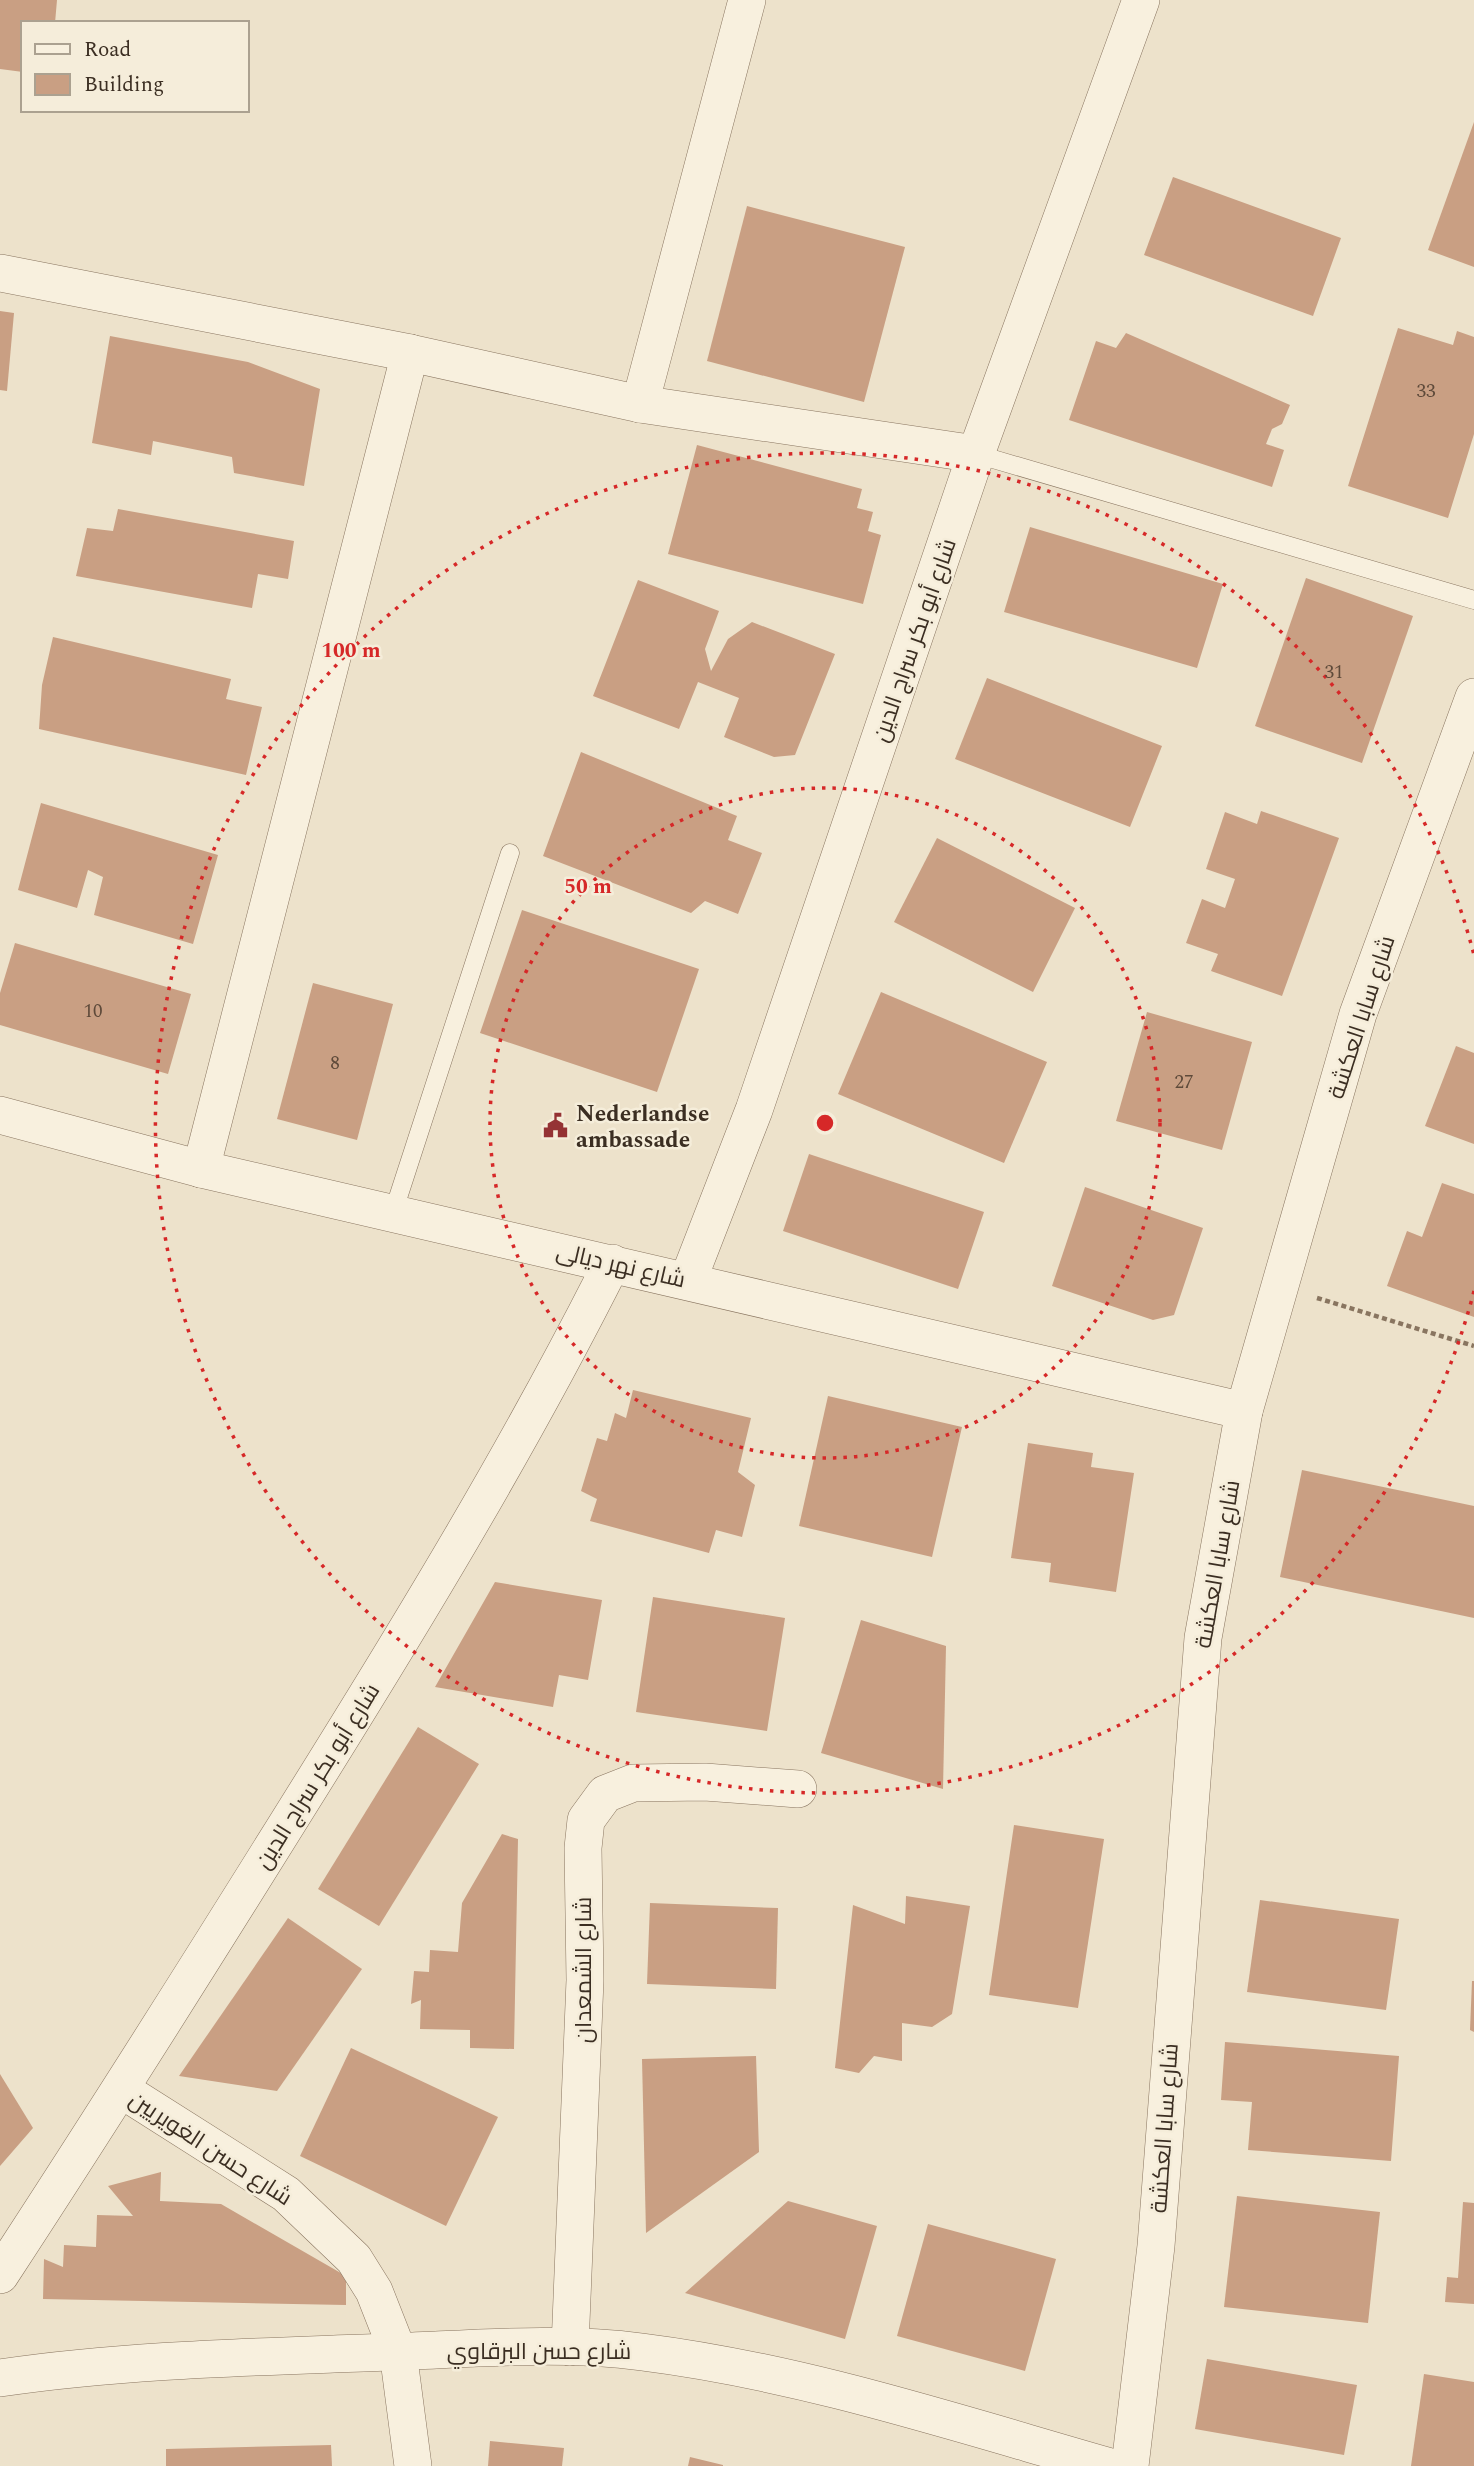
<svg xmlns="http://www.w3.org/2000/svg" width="1474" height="2466" viewBox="0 0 1474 2466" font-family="Spectral,Cairo,serif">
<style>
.building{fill:#c99f83}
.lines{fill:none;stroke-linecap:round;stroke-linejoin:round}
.lane-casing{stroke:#897560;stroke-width:19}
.street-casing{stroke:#897560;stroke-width:38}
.path{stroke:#897560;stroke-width:4.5;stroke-dasharray:5 3.5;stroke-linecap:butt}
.lane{stroke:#f8f0de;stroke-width:18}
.street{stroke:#f8f0de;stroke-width:37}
.ring{fill:none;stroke:#d62828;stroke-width:3.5;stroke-dasharray:3.5 7}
.labels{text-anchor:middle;stroke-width:5;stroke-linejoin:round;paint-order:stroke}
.number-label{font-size:19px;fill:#5e4a3a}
.street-label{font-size:23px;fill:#3b2e22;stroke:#f5edda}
.poi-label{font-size:23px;font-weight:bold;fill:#3b2e22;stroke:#f5edda;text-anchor:start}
.centre{fill:#d62828;stroke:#f5edda;stroke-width:3.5}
.ring-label{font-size:21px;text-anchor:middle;font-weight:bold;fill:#d62828;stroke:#f5edda;stroke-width:5;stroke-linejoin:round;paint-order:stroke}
</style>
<rect width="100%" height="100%" fill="#ede2cb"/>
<g class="building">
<polygon points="0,0 57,0 55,23 23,23 23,72 0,69"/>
<polygon points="1474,122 1474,267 1428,250"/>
<polygon points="1173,177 1341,238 1313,316 1144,255"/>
<polygon points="747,206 905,247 864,402 707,361"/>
<polygon points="0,311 14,313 7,391 0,390"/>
<polygon points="1398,328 1453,345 1457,331 1474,337 1474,434 1448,518 1348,486"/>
<polygon points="1126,333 1290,405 1282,424 1272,429 1266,444 1284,450 1272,487 1069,420 1096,341 1116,348"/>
<polygon points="110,336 248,362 320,389 304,486 234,473 232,457 153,441 151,455 92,443"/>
<polygon points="697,445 862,489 857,508 873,512 868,531 881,535 863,604 668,554"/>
<polygon points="118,509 294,541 288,579 258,574 252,608 76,576 87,528 113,531"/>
<polygon points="1030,527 1223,584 1197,668 1004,612"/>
<polygon points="1306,578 1413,616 1362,763 1255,726"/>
<polygon points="638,580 719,611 705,649 711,671 728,639 752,622 835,654 795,755 774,757 724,737 739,698 698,682 679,729 593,696"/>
<polygon points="53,637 231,679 226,699 262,707 246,775 39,729 42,685"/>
<polygon points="987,678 1162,746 1130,827 955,759"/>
<polygon points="581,752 737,816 728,840 762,853 738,914 705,901 691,913 543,856"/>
<polygon points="41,803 218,855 193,944 94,915 103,877 88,870 77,908 18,890"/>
<polygon points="1261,811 1339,838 1282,996 1211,971 1218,954 1186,943 1202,899 1225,908 1235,879 1206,869 1225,812 1257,824"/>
<polygon points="937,838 1075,908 1033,992 894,922"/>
<polygon points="522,910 699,969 657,1092 480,1033"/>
<polygon points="15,943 191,994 168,1074 0,1025 0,993"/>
<polygon points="313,983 393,1004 357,1140 277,1119"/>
<polygon points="881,992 1047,1062 1004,1163 838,1094"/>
<polygon points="1147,1012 1252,1042 1222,1150 1116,1121"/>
<polygon points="1456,1046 1474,1053 1474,1144 1425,1126"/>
<polygon points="809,1154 984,1212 958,1289 783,1231"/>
<polygon points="1442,1183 1474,1194 1474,1317 1387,1286 1407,1231 1422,1237"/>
<polygon points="1085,1187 1203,1228 1174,1315 1153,1320 1052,1286"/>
<polygon points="633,1390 751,1418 738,1472 755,1485 742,1537 716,1530 709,1553 590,1521 597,1499 581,1491 597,1438 607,1441 615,1413 626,1418"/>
<polygon points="828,1396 962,1427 932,1557 799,1526"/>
<polygon points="1028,1443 1093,1453 1091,1467 1134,1473 1116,1592 1049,1582 1051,1563 1011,1558"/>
<polygon points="1302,1470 1474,1506 1474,1618 1280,1577"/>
<polygon points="495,1582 602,1600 588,1680 559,1675 553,1707 435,1687"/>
<polygon points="653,1597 785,1618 767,1731 636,1712"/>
<polygon points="861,1620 946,1646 943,1789 821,1753"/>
<polygon points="418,1727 479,1764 379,1926 318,1889"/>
<polygon points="1014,1825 1104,1839 1078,2008 989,1995"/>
<polygon points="502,1834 518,1839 514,2049 470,2048 470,2030 420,2029 421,2000 411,2004 414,1971 429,1972 430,1950 458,1952 462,1903"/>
<polygon points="906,1896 970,1906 952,2014 932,2027 902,2023 902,2061 874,2056 859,2073 835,2068 853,1905 905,1924"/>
<polygon points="1260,1900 1399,1919 1386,2010 1247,1992"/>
<polygon points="650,1903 778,1908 776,1989 647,1984"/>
<polygon points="288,1918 362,1969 277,2091 179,2076"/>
<polygon points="1472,1981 1474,1981 1474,2032 1470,2030"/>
<polygon points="1225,2042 1399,2056 1391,2161 1248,2150 1252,2102 1221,2100"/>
<polygon points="351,2048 498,2117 446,2226 300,2156"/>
<polygon points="756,2056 759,2152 646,2233 642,2059"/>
<polygon points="0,2074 33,2128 0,2166"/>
<polygon points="161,2172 160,2201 221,2204 346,2276 346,2305 43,2299 44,2259 63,2267 64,2245 96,2247 97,2215 133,2216 108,2186"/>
<polygon points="1237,2196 1380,2212 1368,2323 1224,2307"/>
<polygon points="788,2201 877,2226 845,2339 685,2293"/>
<polygon points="1463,2202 1474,2203 1474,2304 1445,2302 1447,2277 1458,2278"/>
<polygon points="928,2224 1056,2259 1025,2371 897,2336"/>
<polygon points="1207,2359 1357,2385 1344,2455 1195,2429"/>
<polygon points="1424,2374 1474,2382 1474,2466 1411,2466"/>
<polygon points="490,2441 564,2448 562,2466 488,2466"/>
<polygon points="331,2445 332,2466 166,2466 166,2449"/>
<polygon points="690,2457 723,2465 723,2466 688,2466"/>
</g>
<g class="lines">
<defs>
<g id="lane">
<polyline points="976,454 1474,600"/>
<polyline points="393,1213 510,853"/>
</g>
<g id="street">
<polyline points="0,273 410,353 640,404 976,454"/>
<polyline points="640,404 747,0"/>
<polyline points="0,1115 201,1169 1244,1411"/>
<polyline points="201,1169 410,353"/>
<polyline points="688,1280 754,1110 976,454 1141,0"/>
<polyline points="122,2090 286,2194 354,2259 374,2291 398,2352 413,2466"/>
<path d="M0 2275C102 2119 201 1962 300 1803 410 1627 518 1450 612 1263"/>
<polyline points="570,2347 585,1980 583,1848 586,1820 605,1794 633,1783 705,1782 798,1789"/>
<path d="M0 2378C128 2359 259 2357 388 2352 472 2349 558 2341 642 2352 801 2372 953 2422 1107 2466"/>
<polyline points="1130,2466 1156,2246 1203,1638 1244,1411 1358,1014 1474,697"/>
</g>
</defs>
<use href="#lane" class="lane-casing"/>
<use href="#street" class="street-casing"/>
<polyline class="path" points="1317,1298 1474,1346"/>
<use href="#lane" class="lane"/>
<use href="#street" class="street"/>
</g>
<g class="ring">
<circle cx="825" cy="1123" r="335"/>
<path d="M1474 1291A670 670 0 1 1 1474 955"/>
</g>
<defs>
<symbol id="civic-bare" viewBox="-9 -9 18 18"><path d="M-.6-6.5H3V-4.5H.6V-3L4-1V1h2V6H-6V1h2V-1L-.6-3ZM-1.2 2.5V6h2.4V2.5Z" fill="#953335" stroke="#f5edda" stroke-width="2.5" paint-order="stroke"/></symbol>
</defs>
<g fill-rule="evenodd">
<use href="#civic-bare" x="538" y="1108" width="35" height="35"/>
</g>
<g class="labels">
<g class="number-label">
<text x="1426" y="397">33</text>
<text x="1334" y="678">31</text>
<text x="93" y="1017">10</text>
<text x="335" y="1069">8</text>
<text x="1184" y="1088">27</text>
</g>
<g class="street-label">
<text transform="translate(914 640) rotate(-71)" y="8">شارع أبو بكر سراج الدين</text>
<text transform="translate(1361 1017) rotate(-72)" y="8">شارع سابا العكشة</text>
<text transform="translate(621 1265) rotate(13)" y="8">شارع نهر ديالى</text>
<text transform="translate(1217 1564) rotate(-80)" y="8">شارع سابا العكشة</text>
<text transform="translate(317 1776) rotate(-58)" y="8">شارع أبو بكر سراج الدين</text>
<text transform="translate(583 1970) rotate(-90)" y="8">شارع الشمعدان</text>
<text transform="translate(1164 2128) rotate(-86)" y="8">شارع سابا العكشة</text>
<text transform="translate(211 2148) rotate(33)" y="8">شارع حسن الغويريين</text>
<text x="539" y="2359">شارع حسن البرقاوي</text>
</g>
<g class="poi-label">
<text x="576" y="1121">Nederlandse<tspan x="576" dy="26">ambassade</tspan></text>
</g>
</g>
<circle cx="825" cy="1123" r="10" class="centre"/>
<g class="ring-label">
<text x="351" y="657">100 m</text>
<text x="588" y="893">50 m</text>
</g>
<rect x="21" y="21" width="228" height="91" fill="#f5edda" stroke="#aba190" stroke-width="2"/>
<rect x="35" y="44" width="35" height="10" fill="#f8f0de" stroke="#aba190" stroke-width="2"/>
<text x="84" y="56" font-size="21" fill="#3b2e22">Road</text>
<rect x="35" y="74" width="35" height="21" fill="#c99f83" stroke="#aba190" stroke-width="2"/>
<text x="84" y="91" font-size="21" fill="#3b2e22">Building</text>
</svg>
